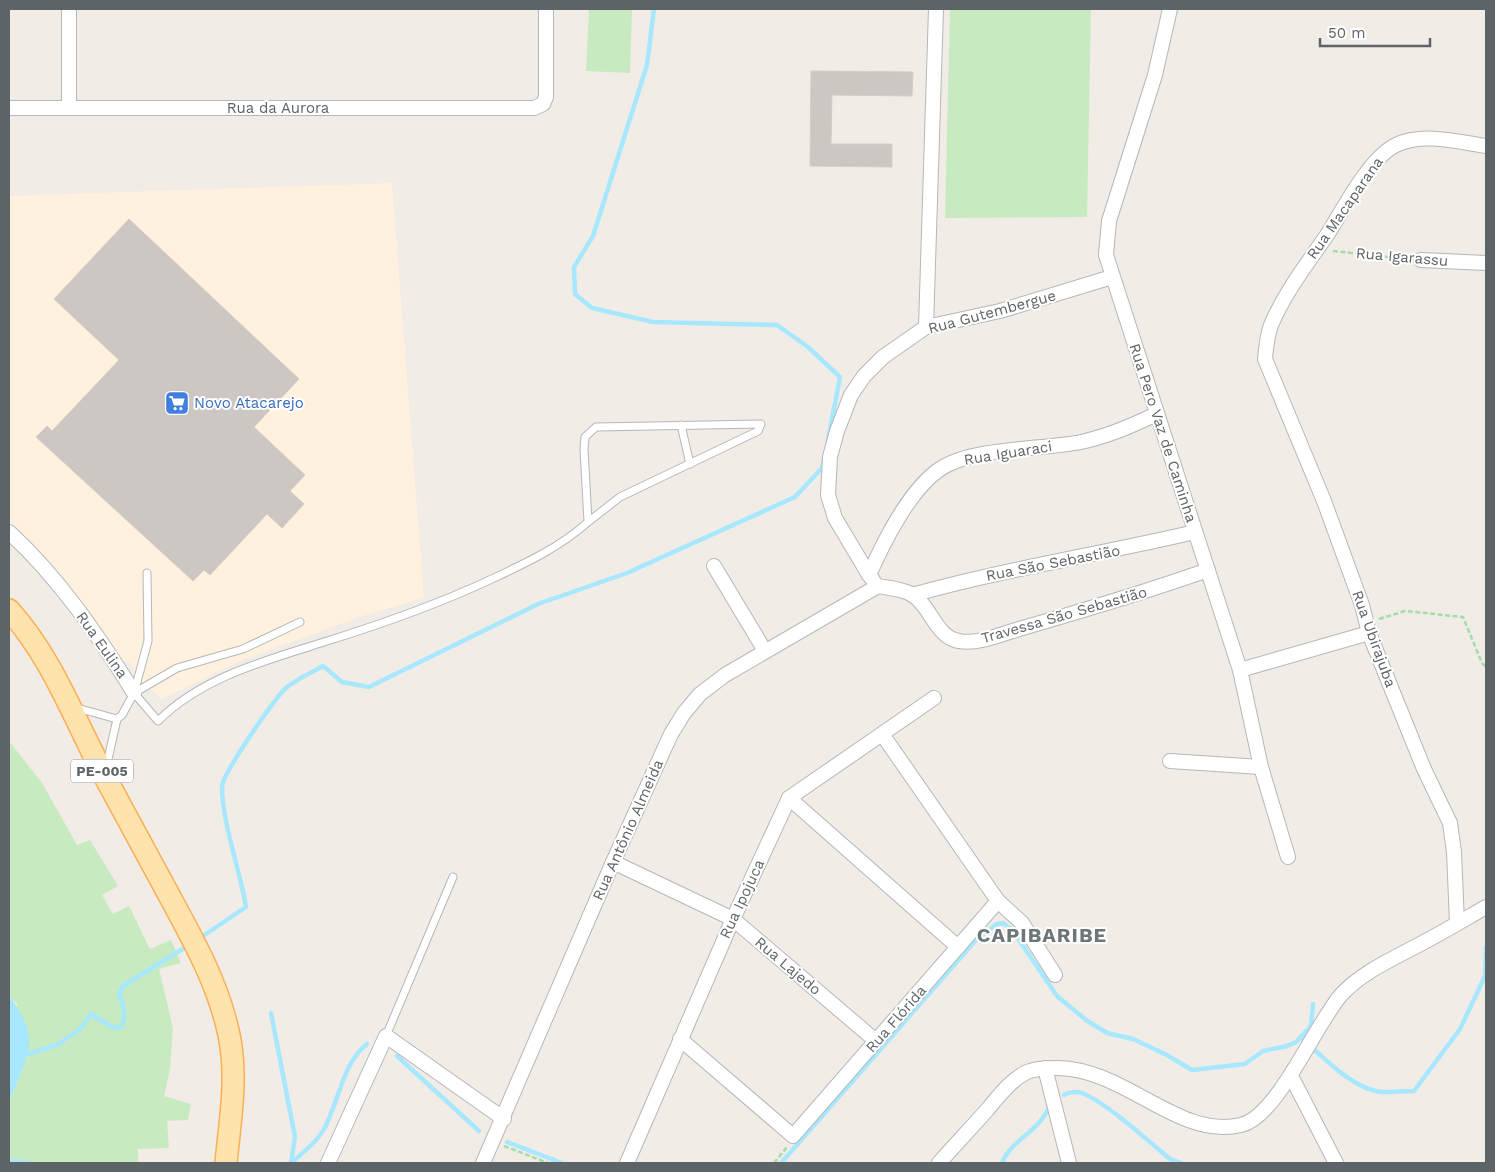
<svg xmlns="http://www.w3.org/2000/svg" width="1495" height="1172" viewBox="0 0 1495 1172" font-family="'Work Sans',sans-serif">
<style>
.commercial{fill:#fff1dd}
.green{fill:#c8eac1}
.water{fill:#a8e8ff}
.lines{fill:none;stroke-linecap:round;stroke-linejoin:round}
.stream{stroke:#a8e8ff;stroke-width:4.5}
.building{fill:#ccc7c2;stroke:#d6cdc4}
.lane-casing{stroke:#b3b8bb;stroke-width:9}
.street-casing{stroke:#b3b8bb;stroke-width:16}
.primary-casing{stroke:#fcaf54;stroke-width:24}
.path{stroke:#a3dda8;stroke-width:2.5;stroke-dasharray:5 2.5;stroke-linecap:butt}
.lane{stroke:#fff;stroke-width:7}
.street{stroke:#fff;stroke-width:14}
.primary{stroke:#ffe3ad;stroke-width:21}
.labels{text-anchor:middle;stroke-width:4;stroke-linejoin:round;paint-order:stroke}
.shield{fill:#fff;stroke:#8e9295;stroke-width:1}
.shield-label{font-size:14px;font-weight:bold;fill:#5d6467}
.street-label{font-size:15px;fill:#5d6467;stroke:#fff}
.shop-label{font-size:15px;fill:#366cbe;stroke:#fff;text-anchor:start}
.district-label{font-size:20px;font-weight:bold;letter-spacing:1px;fill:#6e7679;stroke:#fff}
</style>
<rect width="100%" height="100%" fill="#f1ece6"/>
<polygon class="commercial" points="392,183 424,598 359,617 242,660 162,699 134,675 132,664 117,657 62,579 9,523 9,196"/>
<g class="green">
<polygon points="589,9 632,9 630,73 586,71"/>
<polygon points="950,9 1091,9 1087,217 945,218"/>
<polygon points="9,741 42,783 77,845 90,840 118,886 102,895 113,914 129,906 150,949 171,940 181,963 159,969 173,1028 170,1069 164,1096 191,1104 188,1120 167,1121 169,1148 138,1149 138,1163 9,1163 9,1102 23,1068 17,1004 9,995"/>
</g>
<path class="water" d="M9 995C16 1004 29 1026 29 1038 30 1057 16 1084 9 1102Z"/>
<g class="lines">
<g class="stream">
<polyline points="654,9 647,65 593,236 574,267 575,294 592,308 653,322 777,325 808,347 840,377 828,440"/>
<path d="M200 938 246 907C240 870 222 822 222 787 222 774 275 698 286 688 296 679 311 673 323 666L342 682 369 687 538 604 627 573 795 497 822 468 824 460"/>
<polyline points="271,1013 295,1137 291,1163"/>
<path d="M1301 1037C1321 1056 1354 1090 1382 1092 1393 1092 1404 1091 1414 1091L1460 1029 1485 976 1486 947"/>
<path d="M21 1056 57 1045 80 1029 91 1014 114 1028 121 1027C127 1016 123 1004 119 994L123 986 189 945"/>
<polyline points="397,1056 479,1131"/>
<path d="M1064 1095C1068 1092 1077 1091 1082 1093 1107 1103 1148 1141 1170 1159L1181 1163"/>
<polyline points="507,1142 562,1163"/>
<polyline points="9,1161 29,1163"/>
<path d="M292 1163C303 1151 316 1144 324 1129 338 1104 343 1062 367 1044"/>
<polyline points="781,1163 976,940 997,924 1003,923 1013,931 1057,996 1086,1020 1107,1033 1133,1039 1167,1055 1192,1070 1245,1064 1263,1051 1287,1046 1296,1042 1311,1026 1313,1004"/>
<path d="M1002 1163C1011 1140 1036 1134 1049 1108"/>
</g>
</g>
<g class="building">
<polygon points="811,71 913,72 912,96 832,95 831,144 892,144 892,167 810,166"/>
<polygon points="129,219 299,379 254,427 305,475 290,491 304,504 282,528 267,514 210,575 204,570 193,581 36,437 47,426 52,431 119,360 54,299"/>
</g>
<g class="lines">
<defs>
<g id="lane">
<polyline points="681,425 690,464"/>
<polyline points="147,573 148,641 134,693 177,668 243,649 300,622"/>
<polyline points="77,708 117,719"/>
<path d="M106 768 117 719 122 715 134 693 158 721C202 677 267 660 324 642 382 624 439 604 494 578 528 562 560 547 588 522L584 449 585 437 596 427 761 424 758 431 620 497 588 522"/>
<polyline points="386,1036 453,877"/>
</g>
<g id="street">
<polyline points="1170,9 1155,75 1109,221 1106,255 1240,670 1261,767 1288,857"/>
<polyline points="69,107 69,9"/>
<polyline points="9,108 534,108 543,104 546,97 546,9"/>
<polyline points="1421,260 1486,263"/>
<polyline points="926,327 936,9"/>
<path d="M9 532C59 578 98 635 134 693"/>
<polyline points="714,566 765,651"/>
<polyline points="869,575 835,518 828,495 830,457 837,431 851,395 864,376 883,357 926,327 1000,311 1112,277"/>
<path d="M873 580 869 575C883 543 910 489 940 469 973 447 1041 450 1081 442 1108 436 1132 426 1156 414"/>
<path d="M878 586C889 588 902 589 911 594 931 605 935 637 959 641 977 645 1002 634 1019 629 1082 611 1145 592 1208 570"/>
<path d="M912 595C1005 569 1101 554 1195 532"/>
<polyline points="1240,670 1369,633"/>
<polyline points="882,734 998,901 1022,923 1055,975"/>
<polyline points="1170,761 1261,767"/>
<polyline points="789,798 958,947"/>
<polyline points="613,862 733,919 876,1041"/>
<path d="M1457 923 1454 852 1450 823 1424 769 1369 633 1362 605 1324 501 1265 359C1266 347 1267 336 1271 325 1285 292 1307 264 1327 235 1343 210 1369 158 1396 145 1422 132 1459 142 1486 146"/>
<polyline points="680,1039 793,1136 998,901"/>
<polyline points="1045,1068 1069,1163"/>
<polyline points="1291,1076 1336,1163"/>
<polyline points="328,1163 386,1036 504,1119"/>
<polyline points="483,1163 613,862 671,734 684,713 700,694 725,675 878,586"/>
<polyline points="627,1163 733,919 789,798 934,698"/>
<path d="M939 1163C955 1145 971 1128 987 1110 998 1097 1010 1081 1025 1073 1034 1068 1048 1068 1058 1068 1126 1069 1179 1140 1241 1125 1277 1117 1315 1025 1341 995 1363 971 1395 958 1424 942 1445 931 1465 919 1486 907"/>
</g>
<path id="primary" d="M9 610C52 657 75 721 105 777 127 817 148 857 170 897 194 941 219 986 229 1035 238 1078 230 1120 226 1163"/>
</defs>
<use href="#lane" class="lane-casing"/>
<use href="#street" class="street-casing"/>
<use href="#primary" class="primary-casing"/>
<g class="path">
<polyline points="1333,251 1407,259"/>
<polyline points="1379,619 1405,611 1463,617 1482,663 1486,667"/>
<polyline points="504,1146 548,1163"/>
<polyline points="774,1163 787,1147"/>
</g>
<use href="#lane" class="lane"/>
<use href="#street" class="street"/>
<use href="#primary" class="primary"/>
</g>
<defs>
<symbol id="supermarket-square" viewBox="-11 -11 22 22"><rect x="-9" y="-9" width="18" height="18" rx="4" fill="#3f7fe0" stroke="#fff"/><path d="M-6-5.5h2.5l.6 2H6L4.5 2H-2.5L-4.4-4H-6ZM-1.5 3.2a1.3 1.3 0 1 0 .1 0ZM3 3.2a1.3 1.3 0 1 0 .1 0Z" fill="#fff"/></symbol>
</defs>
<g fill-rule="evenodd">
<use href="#supermarket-square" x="163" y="389" width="28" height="28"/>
</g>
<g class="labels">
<rect class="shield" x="71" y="759.5" width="62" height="23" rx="4"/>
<g class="shield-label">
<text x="102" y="776">PE-005</text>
</g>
<g class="street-label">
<text x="278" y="113">Rua da Aurora</text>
<text transform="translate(1345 208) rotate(-55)" y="5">Rua Macaparana</text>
<text transform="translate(1402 257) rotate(5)" y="5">Rua Igarassu</text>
<text transform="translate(992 312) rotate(-15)" y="5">Rua Gutembergue</text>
<text transform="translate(1163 433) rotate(72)" y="5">Rua Pero Vaz de Caminha</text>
<text transform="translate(1008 453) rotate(-9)" y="5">Rua Iguaraci</text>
<text transform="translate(1053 563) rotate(-11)" y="5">Rua São Sebastião</text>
<text transform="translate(1064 615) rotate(-16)" y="5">Travessa São Sebastião</text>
<text transform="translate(1374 639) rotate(70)" y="5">Rua Ubirajuba</text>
<text transform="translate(102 645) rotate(55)" y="5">Rua Eulina</text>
<text transform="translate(628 830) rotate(-66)" y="5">Rua Antônio Almeida</text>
<text transform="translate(742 899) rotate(-65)" y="5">Rua Ipojuca</text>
<text transform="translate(788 966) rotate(40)" y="5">Rua Lajedo</text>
<text transform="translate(896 1019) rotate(-49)" y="5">Rua Flórida</text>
</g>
<g class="shop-label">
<text x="194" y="408">Novo Atacarejo</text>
</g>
<g class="district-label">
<text x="1042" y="942">CAPIBARIBE</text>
</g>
</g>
<rect width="1495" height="1172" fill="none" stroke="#5d6467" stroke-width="20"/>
<path d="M1320 38v8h110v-8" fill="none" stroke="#5d6467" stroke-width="2.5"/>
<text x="1328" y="38" font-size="15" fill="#5d6467" stroke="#ffffff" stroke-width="4" paint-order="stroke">50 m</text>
</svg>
